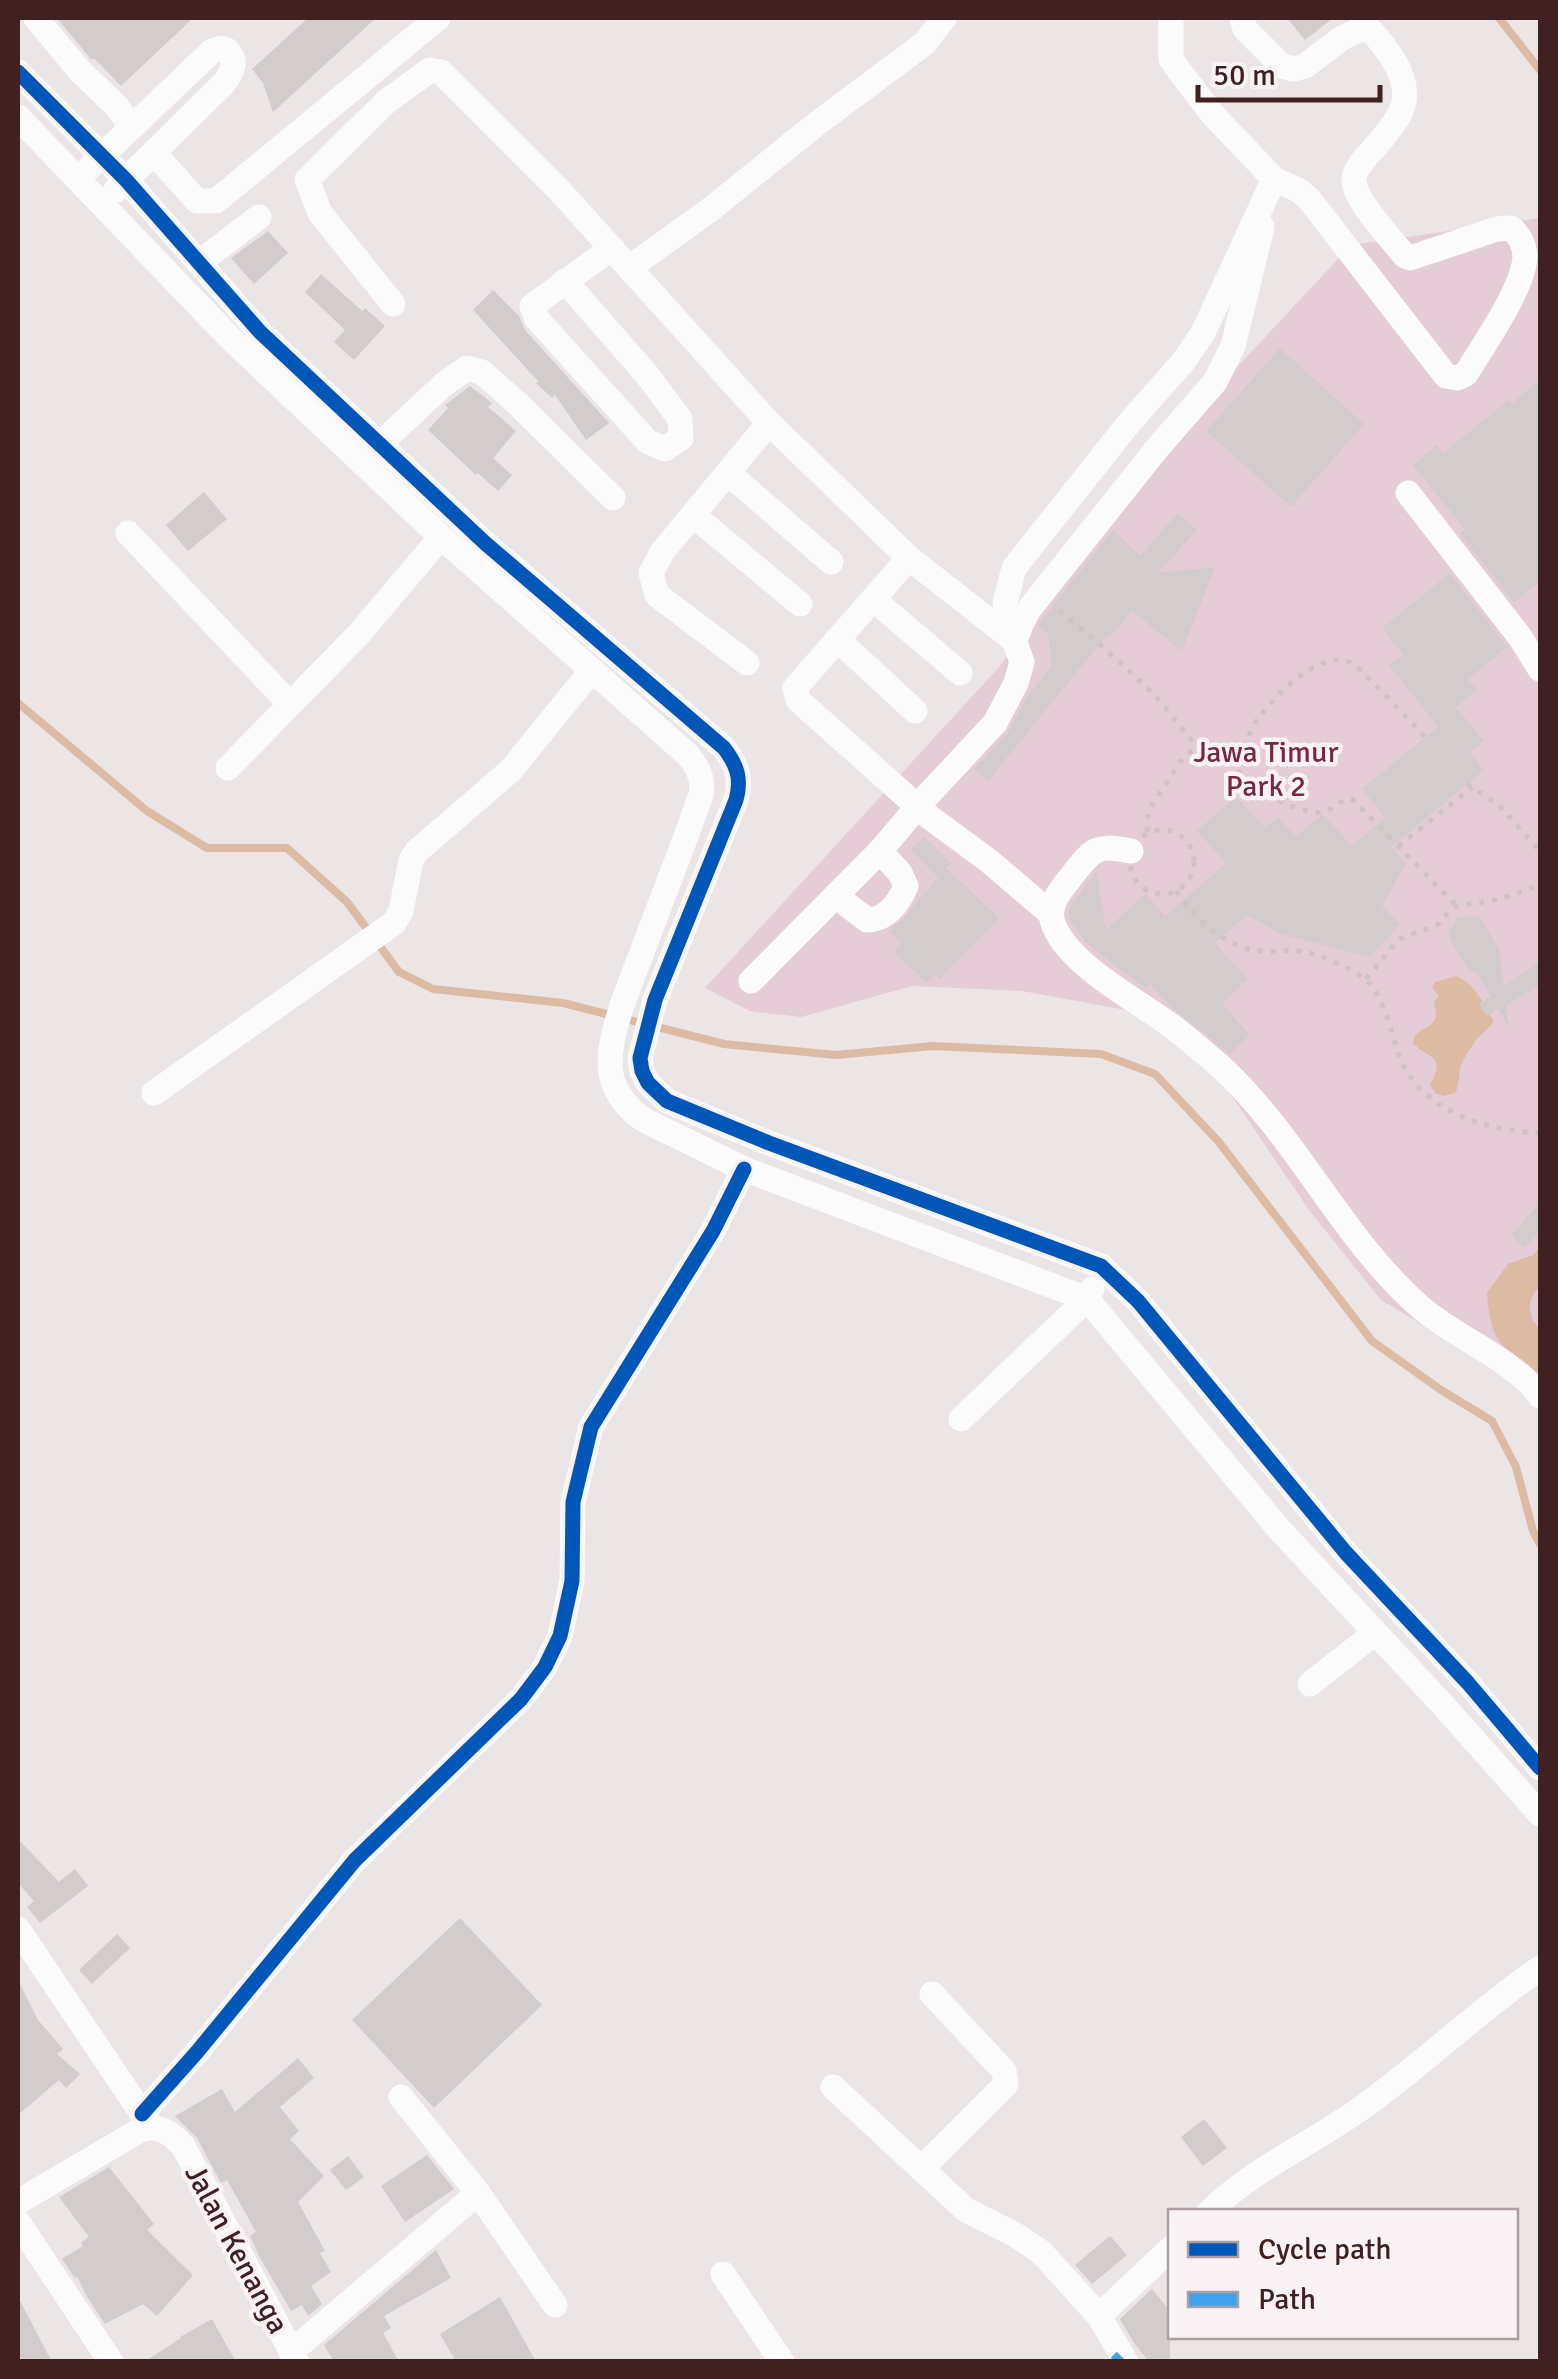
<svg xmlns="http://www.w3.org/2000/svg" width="1558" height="2379" viewBox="0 0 1558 2379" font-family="Signika,sans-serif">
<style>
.green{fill:#e5cdd7}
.water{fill:#ddbaa2}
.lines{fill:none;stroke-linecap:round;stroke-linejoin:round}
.stream{stroke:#ddbaa2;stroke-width:8}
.building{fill:#d2cccd}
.path{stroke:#cec4c4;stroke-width:5;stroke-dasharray:5 8;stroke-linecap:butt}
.minor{stroke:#fcfbfb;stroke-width:25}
.quiet{stroke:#3fa2ea;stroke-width:12;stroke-dasharray:25 12;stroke-linecap:butt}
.cycleway-casing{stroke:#faf3f5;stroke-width:21}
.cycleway{stroke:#0057b8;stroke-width:15}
.labels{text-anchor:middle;stroke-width:9;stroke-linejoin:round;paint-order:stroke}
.park-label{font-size:30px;fill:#7b2743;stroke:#faf3f5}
.street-label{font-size:30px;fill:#402020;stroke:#faf3f5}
</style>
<rect width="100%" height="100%" fill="#ebe5e6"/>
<polygon class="green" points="1540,218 1540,1407 1532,1395 1471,1354 1381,1300 1309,1210 1223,1083 1137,1012 1022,991 912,986 801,1017 750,1011 705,988 999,667 1058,589 1044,574 1351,245"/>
<g class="water">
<path d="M1456 976C1476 984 1483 1004 1494 1021 1488 1032 1478 1034 1472 1046 1468 1052 1462 1061 1460 1069 1458 1078 1460 1084 1455 1093L1443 1096 1435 1093 1430 1085C1447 1053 1428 1060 1413 1043L1415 1035C1432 1022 1439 1027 1434 1001L1439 996 1432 987 1435 982Z"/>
<path d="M1540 1247V1287C1526 1299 1527 1317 1540 1329V1375C1501 1344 1491 1346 1487 1293L1508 1264 1533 1255Z"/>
</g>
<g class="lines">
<g class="stream">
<polyline points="1499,18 1540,70"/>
<polyline points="18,703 147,811 207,848 287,848 347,902 399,972 433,989 563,1003 724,1044 836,1055 933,1046 1101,1054 1155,1074 1218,1141 1372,1341 1441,1390 1492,1421 1516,1467 1533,1531 1540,1544"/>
</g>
</g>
<g class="building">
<polygon points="57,18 193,18 121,86 94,58 92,60 90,58"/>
<polygon points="308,18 376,18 273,112 263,83 252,69"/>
<polygon points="1287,18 1333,18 1305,40"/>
<polygon points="268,231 288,253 254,284 231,258"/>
<polygon points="321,274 362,311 365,308 385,326 354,360 334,342 345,330 305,292"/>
<polygon points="493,290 519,316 525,330 609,423 586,440 555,395 552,398 536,383 538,381 473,310"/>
<polygon points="1280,348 1364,424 1291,507 1206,431"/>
<polygon points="1540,380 1540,581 1514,603 1460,533 1465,529 1413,465 1437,445 1443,453 1509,400 1512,403"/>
<polygon points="470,386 492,403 488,407 516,431 493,458 512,475 498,491 478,473 476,475 428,430 448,408 445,405"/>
<polygon points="204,492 227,519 188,551 166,525"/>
<polygon points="1178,513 1197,530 1158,573 1215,567 1182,651 1132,611 1109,637 1107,635 988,781 974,769 1007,734 1028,695 1052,666 1048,634 1038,626 1044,617 1113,530 1140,556"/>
<polygon points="1450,573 1507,647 1468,679 1477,690 1456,707 1484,741 1470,752 1484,770 1391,847 1406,864 1382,906 1400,925 1369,957 1281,934 1247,915 1215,943 1248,979 1222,1004 1250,1035 1230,1054 1169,1005 1150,984 1145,988 1087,944 1069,920 1068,913 1071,905 1096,872 1106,930 1145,894 1165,916 1226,863 1197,831 1236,796 1265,828 1278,817 1296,837 1323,814 1352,846 1385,817 1362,789 1438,727 1389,665 1403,655 1382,628"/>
<polygon points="924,837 951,864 938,877 911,850"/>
<polygon points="947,869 999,918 940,979 935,975 927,983 894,952 902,943 889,931 903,920 918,900"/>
<polygon points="1477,916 1481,919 1499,949 1504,986 1540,962 1540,985 1506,1005 1509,1028 1498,1009 1487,1016 1479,1004 1491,996 1478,974 1467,968 1449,937 1449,932 1458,917"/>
<polygon points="1540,1203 1540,1230 1525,1248 1511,1235"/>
<polygon points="18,1839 59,1882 75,1869 88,1886 40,1923 27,1907 34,1901 18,1883"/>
<polygon points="460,1918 542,2005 434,2108 352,2020"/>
<polygon points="117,1934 130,1948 92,1984 79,1970"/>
<polygon points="18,1980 38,2020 63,2049 57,2054 80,2074 66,2088 59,2080 18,2115"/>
<polygon points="298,2058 314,2078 280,2107 299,2131 290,2139 324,2176 298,2202 325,2251 320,2253 331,2272 311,2286 322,2304 308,2316 302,2305 291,2311 259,2256 250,2236 256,2232 227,2180 221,2183 197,2138 175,2116 222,2089 235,2112"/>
<polygon points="1204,2119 1227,2148 1203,2166 1181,2137"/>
<polygon points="427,2155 454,2189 405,2222 381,2186"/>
<polygon points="348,2156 364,2177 346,2190 330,2170"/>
<polygon points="109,2167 154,2224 147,2230 193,2275 157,2316 143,2304 105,2324 86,2295 77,2276 75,2278 62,2259 83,2246 81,2243 89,2237 59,2197"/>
<polygon points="1110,2236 1127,2255 1092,2284 1075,2265"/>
<polygon points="436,2250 451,2278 384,2316 391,2328 383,2333 399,2362 334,2362 324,2345"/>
<polygon points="1152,2289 1170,2311 1170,2362 1149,2362 1134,2343 1120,2319"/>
<polygon points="18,2297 52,2362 23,2362 18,2352"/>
<polygon points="500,2297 536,2362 456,2362 440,2334"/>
<polygon points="212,2319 236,2362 144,2362 181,2338 180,2337"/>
</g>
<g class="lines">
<g class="path">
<polyline points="1059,611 1104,648 1153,693 1196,746"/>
<path d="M1230 759C1236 767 1242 778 1250 784 1262 795 1308 816 1324 812 1335 808 1339 800 1352 799L1457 906"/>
<polyline points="1467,784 1500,806 1540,851"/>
<circle cx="1162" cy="862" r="32"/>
<path d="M1147 832 1149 810 1181 761 1196 746C1206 751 1221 762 1232 758 1245 753 1249 731 1257 720 1275 696 1316 651 1349 662 1360 666 1413 724 1425 737"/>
<polyline points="1398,846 1472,788"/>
<path d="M1176 891C1197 919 1224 948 1261 951 1273 953 1286 949 1299 951 1316 953 1348 966 1362 977 1378 988 1385 1011 1391 1029 1395 1041 1398 1055 1403 1065 1430 1115 1488 1130 1540 1133"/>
<polyline points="1366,979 1399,939 1439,924 1448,912 1457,906 1501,899 1540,885"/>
</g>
<g class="minor">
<polyline points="36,18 78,69 117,107 132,127"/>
<path d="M1171 18V59L1180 72 1214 116 1274 179 1300 191 1309 199 1446 376 1457 378 1466 374C1483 345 1525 287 1525 255 1524 243 1519 235 1511 228L1497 229 1410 258 1405 256C1393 241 1352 198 1354 179 1355 167 1367 156 1375 147 1401 116 1417 99 1393 59 1385 48 1379 38 1369 29L1357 31 1342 38 1305 66 1294 69 1282 66 1245 29 1242 18"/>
<path d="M18 72 126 180 260 332 485 543 724 748C737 765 742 779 736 800L655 1000 640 1058 642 1071 648 1083 667 1101 769 1143 1101 1266 1138 1301 1346 1553 1468 1683 1540 1768"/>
<path d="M18 117 229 337 441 537 688 755C698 768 704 778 701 795 683 846 663 896 644 947 632 979 609 1031 610 1065 611 1089 626 1109 646 1121L744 1169 1087 1299 1279 1529 1441 1703 1540 1814"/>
<polyline points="154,153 197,201 216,201 438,18"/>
<path d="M90 167 212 51 221 48 227 50C238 61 232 73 224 83L116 190"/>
<polyline points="200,262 259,217"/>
<polyline points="629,268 711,209 819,122 925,43 944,18"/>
<polyline points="565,281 648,376 680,419 681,438 665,449 648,442 537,319 532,306 612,248"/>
<polyline points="393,304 320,213 307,180 387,101 430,70 441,72 559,190 769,423 909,558 1015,641"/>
<polyline points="380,444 443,385 467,368 482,372 519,405 613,498"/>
<polyline points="728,473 831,562"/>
<polyline points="1408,493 1520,637 1540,669"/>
<polyline points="693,515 800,604"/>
<polyline points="128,533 290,704"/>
<polyline points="909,558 795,688 798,700 928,816 989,861 1050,913"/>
<polyline points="873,599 960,673"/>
<polyline points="837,639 915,711"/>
<polyline points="1015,641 1022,622 1030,608 1159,446 1215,382 1233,346 1262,227"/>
<polyline points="747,663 657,595 651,573 662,552 769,423"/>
<polyline points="228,768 358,635 441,537"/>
<path d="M1131 851C1098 845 1094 847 1074 873 1062 889 1045 905 1054 926 1072 968 1139 1001 1174 1028 1190 1040 1206 1054 1221 1067 1298 1138 1341 1237 1419 1306 1455 1338 1514 1359 1540 1396"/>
<path d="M836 896 867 920C886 920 899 903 906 886L900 873 880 851"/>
<polyline points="751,981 880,851 925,798 995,723 1016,683 1022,662 1008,623 1005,603 1014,568 1129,423 1183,362 1203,333 1274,179"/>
<polyline points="154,1093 394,923 401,911 411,860 416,852 511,770 592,670"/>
<polyline points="961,1419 1087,1299 1092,1289"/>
<polyline points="1310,1684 1375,1633"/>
<polyline points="18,1929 151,2127"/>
<polyline points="833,2087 966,2210 1014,2234 1041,2252 1099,2316"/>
<polyline points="401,2097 478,2193"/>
<polyline points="142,2114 197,2052 355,1860 521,1699 545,1667 560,1636 572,1581 573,1502 591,1427 713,1231 744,1169"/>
<polyline points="921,2169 1006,2084 1004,2071 932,1994"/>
<path d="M18 2202 142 2129C160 2125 171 2133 183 2146L297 2362"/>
<path d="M1209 2212C1254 2168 1312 2144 1363 2107 1424 2063 1478 2011 1540 1968"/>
<polyline points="18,2222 111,2362"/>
<polyline points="723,2274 782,2362"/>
<polyline points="291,2352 478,2193 555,2305"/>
<polyline points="1126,2362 1099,2316 1170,2249"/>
</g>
<polyline class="quiet" points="1115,2362 1121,2356"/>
<defs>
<g id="cycleway">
<path d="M18 72 126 180 260 332 485 543 724 748C737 765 742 779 736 800L655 1000 640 1058 642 1071 648 1083 667 1101 769 1143 1101 1266 1138 1301 1346 1553 1468 1683 1540 1768"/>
<polyline points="142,2114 197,2052 355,1860 521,1699 545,1667 560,1636 572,1581 573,1502 591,1427 713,1231 744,1169"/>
</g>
</defs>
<use href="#cycleway" class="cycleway-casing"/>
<use href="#cycleway" class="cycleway"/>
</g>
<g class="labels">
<g class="park-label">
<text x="1266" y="762">Jawa Timur<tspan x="1266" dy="34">Park 2</tspan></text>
</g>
<g class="street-label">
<text transform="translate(237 2249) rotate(62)" y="10">Jalan Kenanga</text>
</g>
</g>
<rect width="1558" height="2379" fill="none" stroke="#402020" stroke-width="40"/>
<rect x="1168" y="2209" width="350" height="130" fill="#faf3f5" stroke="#b09fa0" stroke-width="2.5"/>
<rect x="1188" y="2242" width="50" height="15" fill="#0057b8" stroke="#b09fa0" stroke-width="2.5"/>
<text x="1258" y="2259" font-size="30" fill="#402020">Cycle path</text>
<rect x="1188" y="2292" width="50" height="15" fill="#3fa2ea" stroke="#b09fa0" stroke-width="2.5"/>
<text x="1258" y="2309" font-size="30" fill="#402020">Path</text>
<path d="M1198 85v15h182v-15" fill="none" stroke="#402020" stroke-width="5"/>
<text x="1213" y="85" font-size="30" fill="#402020" stroke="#faf3f5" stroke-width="8" paint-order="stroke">50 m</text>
</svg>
